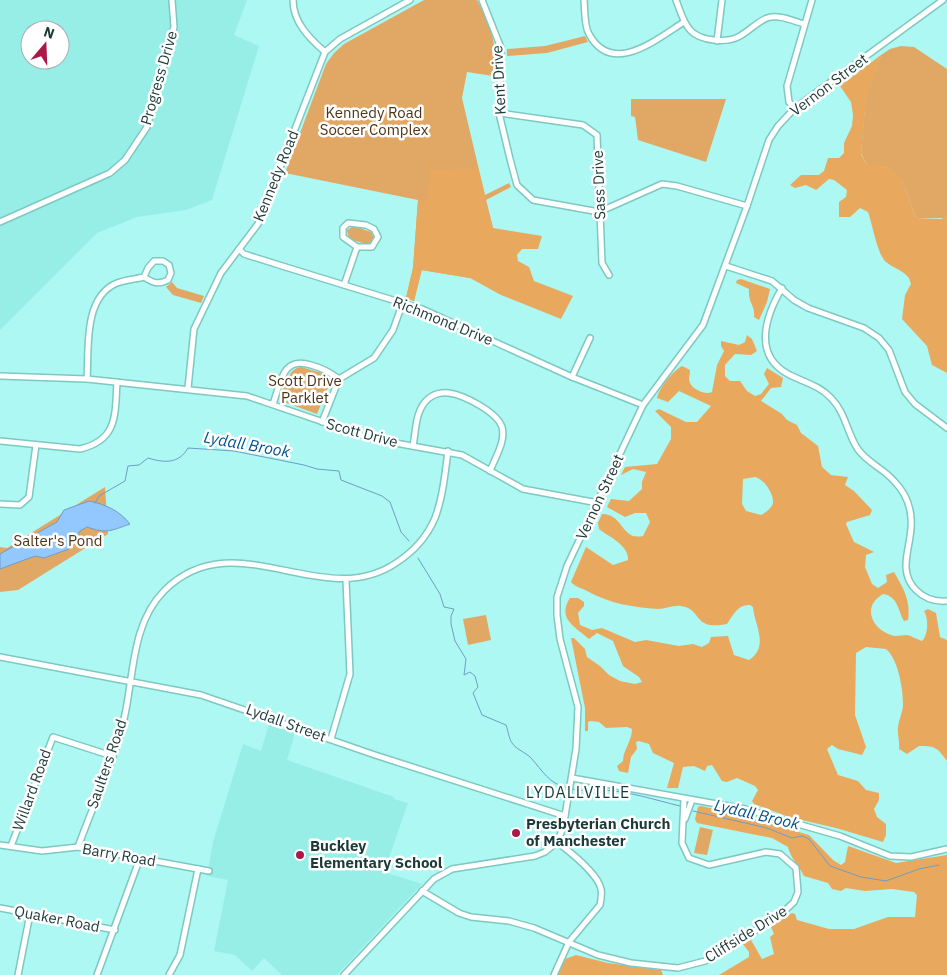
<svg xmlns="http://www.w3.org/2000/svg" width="947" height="975" viewBox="0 0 947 975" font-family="'IBM Plex Sans',sans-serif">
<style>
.built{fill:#97eee7;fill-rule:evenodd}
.green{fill:#e1a865}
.forest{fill:#e8a95e;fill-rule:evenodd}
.water{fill:#93c8fe;stroke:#6f9dc3}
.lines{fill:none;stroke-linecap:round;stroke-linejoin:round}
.stream{stroke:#6f9dc3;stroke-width:1}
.minor-casing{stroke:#7ec8c2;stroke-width:8}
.minor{stroke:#fff;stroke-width:5}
.poi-dot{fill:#ac1949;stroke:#fff;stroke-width:2}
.labels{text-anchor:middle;stroke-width:5;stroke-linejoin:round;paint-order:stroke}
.street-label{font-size:15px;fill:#1b3a38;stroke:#fff}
.park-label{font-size:15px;fill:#4e3414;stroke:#fff}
.poi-label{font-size:15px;font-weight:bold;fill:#1b3a38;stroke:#fff;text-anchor:start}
.water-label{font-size:16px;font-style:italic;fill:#01528d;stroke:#fff}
.neighbourhood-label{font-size:16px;letter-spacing:1px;fill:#163d3b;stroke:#fff}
</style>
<rect width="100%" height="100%" fill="#adf8f2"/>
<g class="built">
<path d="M0 0H247L234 35 259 46 212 200 186 210 137 217 97 233 0 330ZM30 30H60V60H30Z"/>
<polygon points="269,724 295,733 287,760 394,797 394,799 408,803 384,872 422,884 337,975 282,975 264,958 252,971 235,955 214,951 228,880 207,876 213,842 243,744 261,751"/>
</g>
<g class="green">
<path d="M424 0H477C491 25 499 48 493 76L467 72 462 98 485 195 509 183 511 187 486 200 493 228 470 278 421 270 414 301 406 298 413 268 418 200 285 173 326 64 334 53 344 44Z"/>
<polygon points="585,36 588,42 547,53 507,56 507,49 545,46"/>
<polygon points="901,46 914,47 947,69 947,216 945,218 916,218 902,180 884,165 867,165 861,153 866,95 881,55 890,49"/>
<polygon points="631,99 726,99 706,162 638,140 635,117 631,116"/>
<polygon points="354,226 371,232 374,238 372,242 366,244 349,239 347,230"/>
<polygon points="172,282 177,288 204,296 201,303 173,295 166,287"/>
<path d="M301 367 322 373 331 380 317 414 281 401C283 389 288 368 301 367Z"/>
<polygon points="105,487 108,534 18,590 0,592 0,547 7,548"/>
<polygon points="486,615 491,640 468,645 463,619"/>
<polygon points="700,827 713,830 707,855 694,853"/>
</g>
<g class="forest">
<path d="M881 55 866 99 861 154 867 165H884L901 177 916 218 941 219 947 216V373L932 365 927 346 902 319 905 295 911 284 909 278C903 270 893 268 886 262 878 256 872 223 868 212L860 208 850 217H839V202L846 197 847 190 834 180 829 179 816 190 806 185 795 188 790 185 801 175H819L824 171 828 158H839L844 153V143L852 126 853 115 851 102 840 86Z"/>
<polygon points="478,168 493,228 542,236 538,249 522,249 517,255 518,261 529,267 534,281 573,296 561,319 501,295 470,278 422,270 414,301 406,298 413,268 418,200 427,202 430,170"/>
<path d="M741 279 770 289 767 302 759 320 754 317C755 303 748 305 749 289L736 283 737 280Z"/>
<path d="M747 335 752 339 757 351 751 355 735 354 725 365V376L730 381H740L747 391 755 396 761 394 769 384 764 374 767 368 783 378 781 387 771 388 761 401 782 414 787 420 797 425 801 433 818 446 822 467 831 475 848 477 845 485 854 491 872 510 870 515 847 522 846 524 854 542 874 552 866 555 865 567 872 584 878 588 887 582 886 575 894 572C903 588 911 600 908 620L904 621C898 611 898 596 883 594 862 606 871 628 891 635 896 637 901 635 907 635 912 636 916 639 922 641 928 635 929 619 924 611L928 609 936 613 940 637 947 640V761C937 748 937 746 919 746L907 754 899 749C900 742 897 733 898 727 899 719 903 712 903 704 903 688 898 659 886 649L866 647 856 653 855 715 866 747 862 755 838 749 832 745 827 749 838 775 858 781 866 790 879 793V800L874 809 877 817 886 824V835L883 842 836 828 789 817 754 804 752 801 758 790 755 786 737 778 727 782 722 781 712 765 707 766 705 771 694 766 683 767 678 788H667L674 763 653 753 649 744 639 741 636 742 637 749 631 757 628 773 619 771 617 766 623 761C623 750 632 741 632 729L627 727 606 728 599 722 591 721 588 722V731H585V708L571 638H574L585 649 587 657 600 666 609 675 620 681 635 684 642 682 639 677 623 666 613 641 597 633 589 639C577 628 556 619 570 598H578L584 602V606L578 613 580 625 592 630 602 628 635 642 646 640 679 646 693 644 702 647 709 643 711 637 728 636 734 655 749 660C770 647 754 624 753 607L750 605C738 604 733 615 727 624 692 631 703 609 681 606 673 605 666 609 658 609 632 607 611 604 587 591 582 588 575 587 571 582L586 547 613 565 628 560C629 545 609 537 599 529L598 523 602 514C624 514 621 541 643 536L650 522 646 513H635L625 517 607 507 611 499 629 501 642 489V482L646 472 633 469 621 475 625 467 657 464 671 439V427L655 411 659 409 686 422H697L711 406 679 391 668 402 657 398C659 388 673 371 682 366L690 370C690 375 688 379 690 383 693 390 706 395 712 392L717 365 724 351 721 346V341L739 345 745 342ZM755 477C764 479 774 494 773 503 772 508 765 513 761 515L746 511 742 504 743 479Z"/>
<path d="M701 806 741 815 809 835 833 860 841 865 845 862 848 846 896 863 947 855V975H719L749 957V952L743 944 751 940 762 959 774 954 770 937 774 934 771 927 792 913 795 914 797 920 829 929H854L888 917H915L917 895 914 892 892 889 865 891 846 888 841 891 832 889 828 883 804 876C799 866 790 857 788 847L772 838 697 823 695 819 698 807Z"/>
<polygon points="576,955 608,963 661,970 663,975 558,975 565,959"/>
</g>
<path class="water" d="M89 501C105 504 120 511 130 524 110 531 107 534 87 527L80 531 69 549 44 558 35 556 0 569V554L57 522 64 510Z"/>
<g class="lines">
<g class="stream">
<path d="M95 503 99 496 125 481 128 466 139 465 148 458C164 463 179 464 188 448L234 451 304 465 317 469 339 471 341 480 382 496 390 502 401 532 409 541"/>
<path d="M418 558 440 594 444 607 454 609 451 616V624L455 641 466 659 464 675 470 672 475 676 478 687 473 693 482 715 506 725C508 730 509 739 512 743 517 750 525 752 531 758 543 771 548 783 567 788"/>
<path d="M570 789C582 791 591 790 602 790 628 791 655 800 680 806"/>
<polyline points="693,811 767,828 792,838 802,836 809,839 830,866 861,877 886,881 919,869 939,865"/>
</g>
<defs>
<g id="minor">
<path d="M293 0C293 22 309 38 325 52"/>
<polyline points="482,0 501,48 499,113 510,159 517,185 533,200 599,212 662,184 677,186 747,206"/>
<path d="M584 0C585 10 584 26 589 34 612 77 657 39 684 22"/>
<path d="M676 0C680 10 683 23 691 31 701 41 726 43 738 37 748 32 757 22 767 18 779 14 793 21 804 24"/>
<polyline points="717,41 722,0"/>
<polyline points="795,108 789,102 787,86 812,0"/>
<polyline points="499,113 583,125 597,135 602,263 609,275"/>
<polyline points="0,222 110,173 125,160 147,127 174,27 172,0"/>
<polyline points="239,249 244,254 279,265 422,309 572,377 643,405"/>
<polyline points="726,266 772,281 794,300 808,308 864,328 879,338 889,350 905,392 915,404 947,428"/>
<polyline points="344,285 357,247 372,247 378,237 374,229 366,225 348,223 343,228 343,237 357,247"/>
<path d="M782 288C765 317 753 355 788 374 803 382 819 385 831 398 845 412 847 432 857 448 867 463 883 468 894 481 904 491 910 503 911 518 914 543 895 569 916 590 925 599 935 602 947 601"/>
<polyline points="0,376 87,379 247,396 373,439 462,455 523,489 598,503"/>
<polyline points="572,377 590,338"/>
<path d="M87 379C89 349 83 297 117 283 125 280 136 279 144 277 153 283 158 285 168 280L171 273 169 265 163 261H154L148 268 144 277"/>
<polyline points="188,388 194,329 221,273 258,224 325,52 340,39 410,0"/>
<path d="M273 404C281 382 282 356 311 365 322 368 330 372 339 379"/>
<polyline points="322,422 339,379 374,358 393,330 403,302"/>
<path d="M0 441 80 449C118 440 115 415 117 382"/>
<path d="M413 446C416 431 415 410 428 399 433 394 442 392 449 393 464 395 497 412 502 427 506 441 495 458 490 471"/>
<polyline points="0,504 20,505 29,497 36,445"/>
<polyline points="0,657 201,695 375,755 565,816"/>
<polyline points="331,739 350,674 346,580"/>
<polyline points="572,778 745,809 840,836 890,856 911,857 947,849"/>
<polyline points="685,819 692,800"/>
<polyline points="0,845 42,851 78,847 209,871"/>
<polyline points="11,846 53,737 112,756"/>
<path d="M78 847C93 805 114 762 124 719 134 677 131 624 164 591 235 520 322 613 396 563 413 552 427 537 435 518 443 497 445 473 448 451"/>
<polyline points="422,891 459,913 471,917 509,921 534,928 598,955 631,963 678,968 705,961 779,916 794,902 798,892 796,868 780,854 766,852 709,865 689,858 682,843 684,799"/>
<polyline points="0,908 115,930"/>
<polyline points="18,975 30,914"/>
<polyline points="97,975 140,858"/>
<polyline points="169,975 180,955 198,869"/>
<polyline points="344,975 434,879 452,869 535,856 545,852 557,842 563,828 576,749 578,707 560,639 557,615 557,597 567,566 643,405 703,325 747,206 769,140 778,126 795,108 943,0"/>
<path d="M554 975 569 942 600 905C601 900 602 894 601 889 598 874 569 851 557 842"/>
</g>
</defs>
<use href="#minor" class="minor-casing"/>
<use href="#minor" class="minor"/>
</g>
<g class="poi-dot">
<circle cx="516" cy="833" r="5"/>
<circle cx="300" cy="855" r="5"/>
</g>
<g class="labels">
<g class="street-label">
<text transform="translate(159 78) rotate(-74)" y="5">Progress Drive</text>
<text transform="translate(499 80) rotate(-93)" y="5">Kent Drive</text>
<text transform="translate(829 85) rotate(-37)" y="5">Vernon Street</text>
<text transform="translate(276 176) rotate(-68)" y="5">Kennedy Road</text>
<text transform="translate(599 185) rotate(-92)" y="5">Sass Drive</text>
<text transform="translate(443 321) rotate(22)" y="5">Richmond Drive</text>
<text transform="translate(362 433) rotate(15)" y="5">Scott Drive</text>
<text transform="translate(600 497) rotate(-65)" y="5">Vernon Street</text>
<text transform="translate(286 723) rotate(20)" y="5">Lydall Street</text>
<text transform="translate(107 764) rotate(-71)" y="5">Saulters Road</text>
<text transform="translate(32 790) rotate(-70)" y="5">Willard Road</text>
<text transform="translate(119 855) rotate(10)" y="5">Barry Road</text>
<text transform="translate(57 919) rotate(11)" y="5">Quaker Road</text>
<text transform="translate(746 934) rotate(-32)" y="5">Cliffside Drive</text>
</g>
<g class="park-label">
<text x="374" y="118">Kennedy Road<tspan x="374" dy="17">Soccer Complex</tspan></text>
<text x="305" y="386">Scott Drive<tspan x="305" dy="17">Parklet</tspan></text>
<text x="58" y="546">Salter's Pond</text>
</g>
<g class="poi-label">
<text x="526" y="829">Presbyterian Church<tspan x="526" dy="17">of Manchester</tspan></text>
<text x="310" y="851">Buckley<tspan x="310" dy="17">Elementary School</tspan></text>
</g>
<g class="water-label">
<text transform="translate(247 444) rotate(10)" y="6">Lydall Brook</text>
<text transform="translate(757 814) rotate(13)" y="6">Lydall Brook</text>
</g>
<g class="neighbourhood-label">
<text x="578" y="798">LYDALLVILLE</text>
</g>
</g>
<g transform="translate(45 45) rotate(19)"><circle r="24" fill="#ffffff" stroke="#a4b0af"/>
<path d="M0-4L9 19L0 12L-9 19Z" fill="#ac1949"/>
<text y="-8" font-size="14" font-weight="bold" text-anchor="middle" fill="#1b3a38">N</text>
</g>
</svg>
